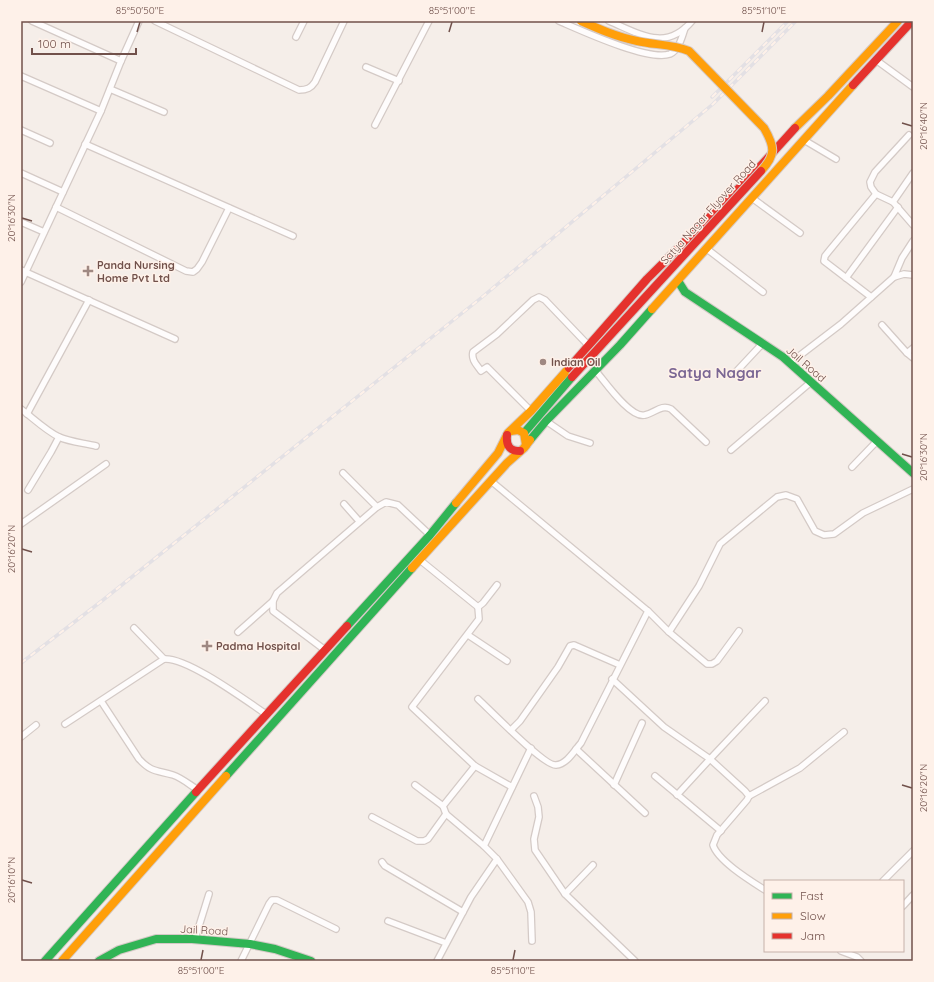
<svg xmlns="http://www.w3.org/2000/svg" width="934" height="982" viewBox="0 0 934 982" font-family="Quicksand,sans-serif">
<style>
.lines{fill:none;stroke-linecap:round;stroke-linejoin:round}
.street-casing{stroke:#d4cac6;stroke-width:8}
.fast-casing{stroke:#d4c9c6;stroke-width:10}
.slow-casing{stroke:#d4c9c6;stroke-width:10}
.jam-casing{stroke:#d4c9c6;stroke-width:10}
.street{stroke:#fefcfc;stroke-width:5.5}
.fast{stroke:#30b455;stroke-width:8}
.slow{stroke:#ff9f0a;stroke-width:8}
.jam{stroke:#e5322d;stroke-width:8}
.rail-casing{stroke:#e3e0e4;stroke-width:3.5}
.rail{stroke:#fef1e9;stroke-width:2;stroke-dasharray:6;stroke-linecap:butt}
.slow-bridge-casing{stroke:#d4c9c6;stroke-width:10;stroke-linecap:butt}
.jam-bridge-casing{stroke:#d4c9c6;stroke-width:10;stroke-linecap:butt}
.slow-bridge{stroke:#ff9f0a;stroke-width:8}
.jam-bridge{stroke:#e5322d;stroke-width:8}
.ticks{fill:none;stroke:#71514b;stroke-width:1.5}
.poi-dot{fill:#9f8882;stroke:#fef1e9;stroke-width:1.5}
.labels{text-anchor:middle;stroke-width:3;stroke-linejoin:round;paint-order:stroke}
.street-label{font-size:11px;fill:#71514b;stroke:#fef1e9}
.poi-label{font-size:11px;font-weight:bold;fill:#71514b;stroke:#fef1e9;text-anchor:start}
.district-label{font-size:15px;font-weight:bold;fill:#7b6794;stroke:#fef1e9}
.neatline{fill:none;stroke:#71514b;stroke-width:1.5}
.ticks-label{font-size:10px;text-anchor:middle;fill:#71514b}
</style>
<rect width="100%" height="100%" fill="#f5eee9"/>
<g class="lines">
<defs>
<g id="street">
<polyline points="32,21 121,61"/>
<path d="M155 21 299 90C307 90 311 88 315 82L344 21"/>
<path d="M559 21C580 30 649 62 670 54 679 50 682 37 685 28"/>
<path d="M609 21C640 34 666 52 692 21"/>
<polyline points="296,37 304,21"/>
<polyline points="876,60 913,87"/>
<polyline points="366,67 399,81"/>
<polyline points="21,76 101,111"/>
<polyline points="110,89 164,112"/>
<polyline points="375,125 429,21"/>
<polyline points="21,130 50,143"/>
<polyline points="909,135 875,172 870,182 871,187 876,194 893,202 913,225"/>
<polyline points="804,140 836,159"/>
<polyline points="85,144 293,236"/>
<polyline points="21,173 63,192"/>
<polyline points="752,198 800,233"/>
<polyline points="893,202 913,173"/>
<polyline points="56,207 186,271 193,272 197,269 202,262 229,208"/>
<polyline points="21,222 44,232"/>
<polyline points="707,249 763,292"/>
<polyline points="21,270 175,339"/>
<polyline points="894,277 902,258 913,241"/>
<polyline points="846,278 898,207"/>
<polyline points="21,282 101,111 121,61 139,21"/>
<polyline points="871,297 824,261 825,256 829,251 876,194"/>
<polyline points="882,325 907,353"/>
<polyline points="913,348 907,353 913,358"/>
<polyline points="790,363 841,324 894,277 904,274 913,275"/>
<path d="M595 370C604 380 630 419 645 415 655 413 661 404 671 409L706 442"/>
<polyline points="734,374 763,343"/>
<path d="M21 409C33 418 45 430 59 437 70 442 84 443 96 446"/>
<path d="M531 411 487 367 481 371C477 365 471 360 473 352L497 334 533 300 539 297 545 300 588 345"/>
<polyline points="27,414 89,300"/>
<polyline points="546,421 568,436 590,443"/>
<polyline points="731,450 811,382"/>
<polyline points="852,467 877,441"/>
<polyline points="343,473 377,507"/>
<polyline points="28,490 51,452 59,437"/>
<polyline points="344,504 359,521"/>
<polyline points="21,524 106,464"/>
<polyline points="420,560 478,607 483,603 497,585"/>
<polyline points="478,607 479,619 412,707 475,766 512,787"/>
<polyline points="648,611 669,632 699,586 720,544 777,497 786,495 797,499 815,531 824,535 834,534 863,513 913,489"/>
<polyline points="134,628 164,659"/>
<polyline points="238,632 273,601"/>
<polyline points="669,632 707,664 712,664 717,661 739,631"/>
<polyline points="468,635 507,661"/>
<polyline points="325,650 273,611 273,601 277,593 377,507 386,502 398,505 430,535"/>
<path d="M612 679 664 727 710 759 745 791 749 796 747 800 717 835 713 845C718 861 751 881 765 890"/>
<path d="M478 699C489 709 545 767 556 765 567 764 574 751 581 743L648 611 491 481"/>
<path d="M101 701 139 759C152 773 157 770 173 775 182 778 190 785 198 790"/>
<path d="M65 724 164 659C187 657 245 700 266 714"/>
<polyline points="511,730 520,721 558,667 570,646 574,645 620,665"/>
<polyline points="21,737 36,725"/>
<polyline points="576,749 645,813"/>
<polyline points="475,766 443,806 446,814 484,846"/>
<polyline points="655,776 721,831"/>
<polyline points="415,785 443,806"/>
<polyline points="614,785 642,723"/>
<polyline points="677,795 710,759 765,701"/>
<polyline points="534,796 538,807 539,817 534,839 535,850 565,894"/>
<polyline points="749,796 800,768 844,732"/>
<polyline points="372,817 417,841 424,841 428,839 446,814"/>
<polyline points="497,859 528,902 531,912 532,941"/>
<polyline points="382,862 385,866 463,912"/>
<polyline points="593,865 565,894 635,961"/>
<polyline points="883,881 913,851"/>
<polyline points="903,906 913,895"/>
<polyline points="388,921 446,943"/>
<polyline points="195,939 209,894"/>
<polyline points="841,951 857,957 861,961"/>
<polyline points="241,961 269,904 272,900 277,900 336,929"/>
<polyline points="437,961 471,897 497,859 484,846 531,748"/>
</g>
<g id="fast">
<polyline points="678,281 685,292 783,357 913,473"/>
<polyline points="524,433 572,377"/>
<polyline points="530,440 546,421 620,345 652,309"/>
<polyline points="347,626 430,535 456,503"/>
<polyline points="226,776 412,568"/>
<polyline points="45,961 196,792"/>
<polyline points="99,961 119,950 156,939 192,939 250,944 275,949 311,961"/>
</g>
<g id="slow">
<polyline points="795,128 828,96 898,21"/>
<polyline points="652,309 853,85"/>
<polyline points="511,431 518,430 524,433 526,445"/>
<polyline points="456,503 498,453 508,433 531,411 569,368"/>
<polyline points="412,568 507,463 524,448 530,440"/>
<polyline points="62,961 226,776"/>
</g>
<g id="jam">
<polyline points="853,85 912,21"/>
<polyline points="569,368 647,279 756,171 795,128"/>
<path d="M507 435C506 445 509 451 520 451"/>
<polyline points="196,792 347,626"/>
</g>
</defs>
<use href="#street" class="street-casing"/>
<use href="#fast" class="fast-casing"/>
<use href="#slow" class="slow-casing"/>
<use href="#jam" class="jam-casing"/>
<use href="#street" class="street"/>
<use href="#fast" class="fast"/>
<use href="#slow" class="slow"/>
<use href="#jam" class="jam"/>
<defs>
<g id="rail">
<polyline points="712,97 788,21"/>
<polyline points="21,663 103,600 481,298 713,104 796,21"/>
</g>
</defs>
<use href="#rail" class="rail-casing"/>
<use href="#rail" class="rail"/>
<defs>
<path id="slow-bridge" d="M581 21C599 29 617 37 637 41 654 45 672 44 689 51L764 128C775 147 776 155 761 171"/>
<polyline id="jam-bridge" points="572,377 761,171"/>
</defs>
<use href="#slow-bridge" class="slow-bridge-casing"/>
<use href="#jam-bridge" class="jam-bridge-casing"/>
<use href="#slow-bridge" class="slow-bridge"/>
<use href="#jam-bridge" class="jam-bridge"/>
</g>
<path class="ticks" d="M137 32 140 22M449 32 452 22M762 32 764 22M902 123 912 126M22 218 32 221M902 454 912 457M22 549 32 552M902 785 912 788M22 880 32 883M201 960 203 950M513 960 515 950"/>
<g class="poi-dot">
<path d="M86 265h4v4h4v4h-4v4h-4v-4h-4v-4h4z"/>
<circle cx="543" cy="362" r="4"/>
<path d="M205 640h4v4h4v4h-4v4h-4v-4h-4v-4h4z"/>
</g>
<g class="labels">
<g class="street-label">
<text transform="translate(708 212) rotate(-48)" y="4">Satya Nagar Flyover Road</text>
<text transform="translate(806 364) rotate(41)" y="4">Jail Road</text>
<text transform="translate(204 930) rotate(3)" y="4">Jail Road</text>
</g>
<g class="poi-label">
<text x="97" y="269">Panda Nursing<tspan x="97" dy="13">Home Pvt Ltd</tspan></text>
<text x="551" y="366">Indian Oil</text>
<text x="216" y="650">Padma Hospital</text>
</g>
<g class="district-label">
<text x="715" y="378">Satya Nagar</text>
</g>
</g>
<rect width="934" height="982" fill="none" stroke="#fef1e9" stroke-width="44"/>
<rect x="764" y="880" width="140" height="72" fill="#fef1e9" stroke="#c6b1aa"/>
<rect x="772" y="893" width="20" height="6" fill="#30b455" stroke="#c6b1aa"/>
<text x="800" y="900" font-size="12" fill="#71514b">Fast</text>
<rect x="772" y="913" width="20" height="6" fill="#ff9f0a" stroke="#c6b1aa"/>
<text x="800" y="920" font-size="12" fill="#71514b">Slow</text>
<rect x="772" y="933" width="20" height="6" fill="#e5322d" stroke="#c6b1aa"/>
<text x="800" y="940" font-size="12" fill="#71514b">Jam</text>
<path d="M32 48v6h104v-6" fill="none" stroke="#71514b" stroke-width="2"/>
<text x="38" y="48" font-size="12" fill="#71514b" stroke="#fef1e9" stroke-width="3" paint-order="stroke">100 m</text>
<rect x="22" y="22" width="890" height="938" class="neatline"/>
<g class="ticks-label">
<text x="140" y="14">85°50'50"E</text>
<text x="452" y="14">85°51'00"E</text>
<text x="764" y="14">85°51'10"E</text>
<text transform="translate(923 126) rotate(-90)" y="4">20°16'40"N</text>
<text transform="translate(11 218) rotate(-90)" y="4">20°16'30"N</text>
<text transform="translate(923 457) rotate(-90)" y="4">20°16'30"N</text>
<text transform="translate(11 549) rotate(-90)" y="4">20°16'20"N</text>
<text transform="translate(923 788) rotate(-90)" y="4">20°16'20"N</text>
<text transform="translate(11 880) rotate(-90)" y="4">20°16'10"N</text>
<text x="201" y="974">85°51'00"E</text>
<text x="513" y="974">85°51'10"E</text>
</g>
</svg>
